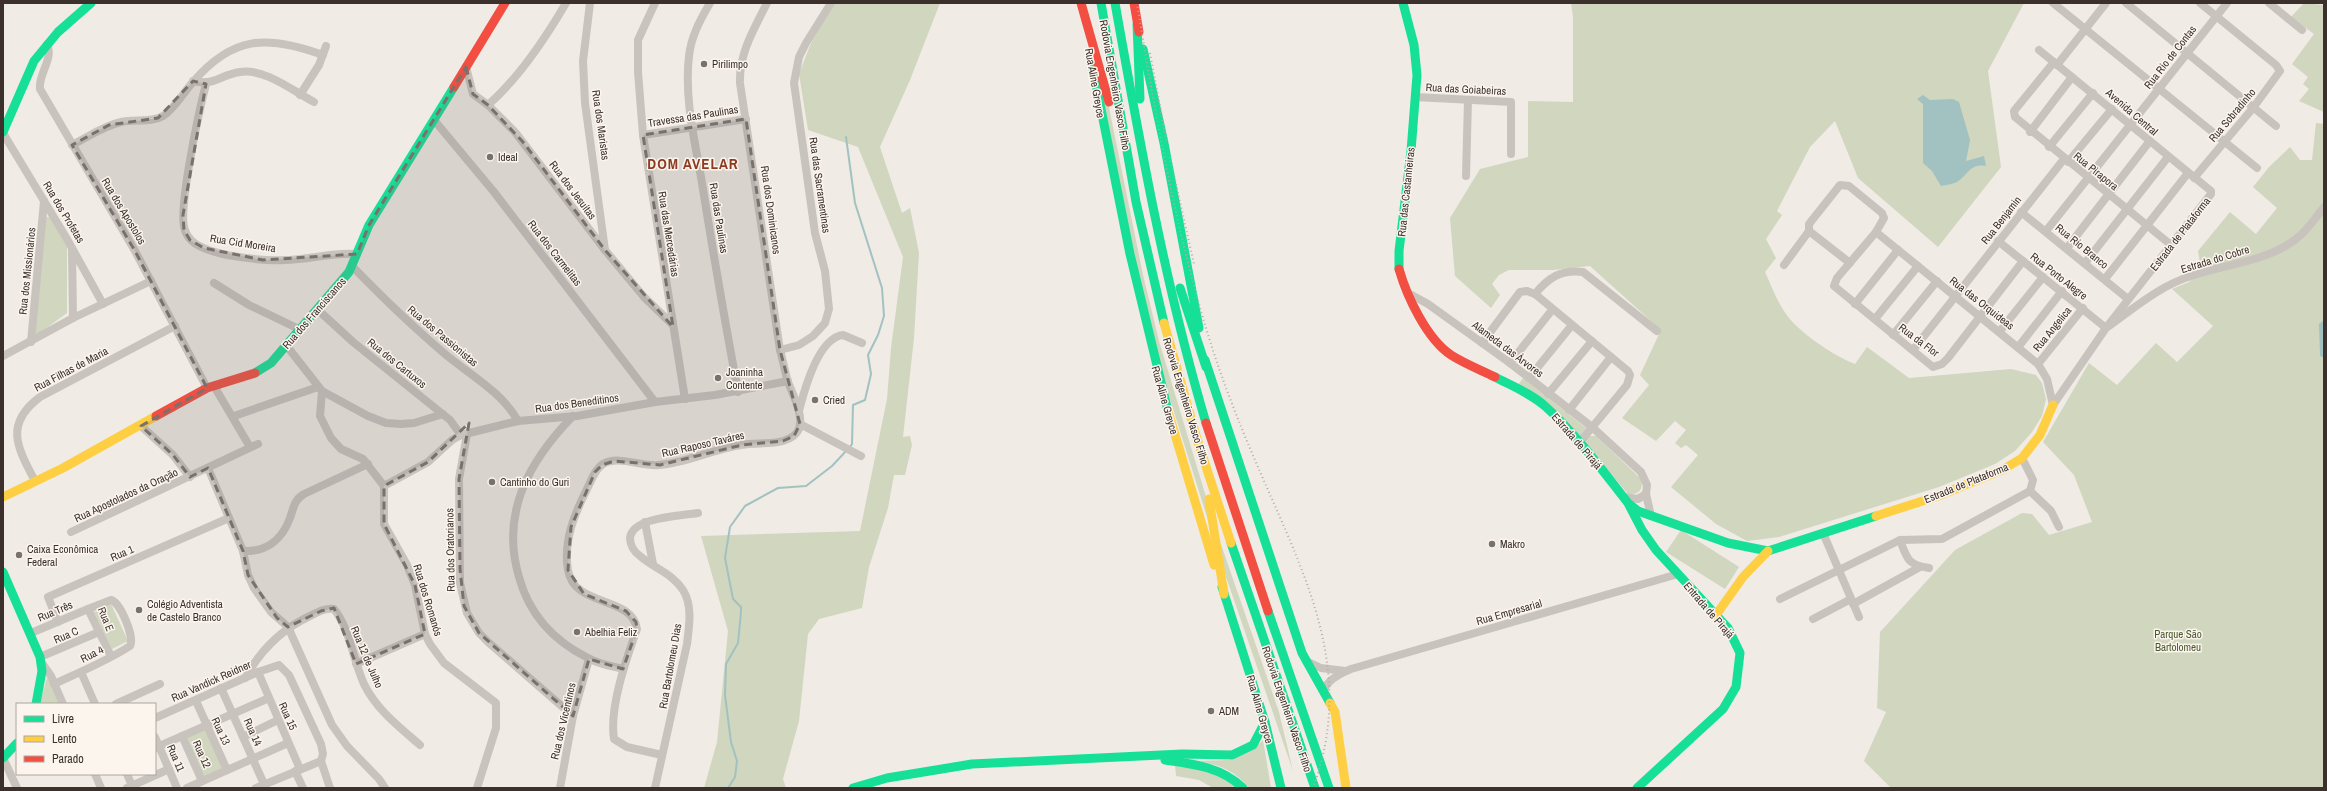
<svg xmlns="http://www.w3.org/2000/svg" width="2327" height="791" viewBox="0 0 2327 791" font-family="'Archivo Narrow',sans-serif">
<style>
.green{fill:#d1d6bf}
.water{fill:#a1c2c1}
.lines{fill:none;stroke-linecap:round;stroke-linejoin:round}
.stream{stroke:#a1c2c1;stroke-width:2}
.street{stroke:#c9c3be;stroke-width:8}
.fast{stroke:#16e098;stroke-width:9}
.slow{stroke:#ffcf43;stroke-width:9}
.jam{stroke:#f24e42;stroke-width:9}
.rail{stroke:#b1aca8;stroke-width:2;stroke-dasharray:1 3;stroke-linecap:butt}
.marked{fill:#7a716c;fill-opacity:0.2;stroke:#7a716c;stroke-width:3;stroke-dasharray:8 5;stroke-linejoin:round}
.poi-dot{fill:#7a716c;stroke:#fbf5ee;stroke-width:1.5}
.labels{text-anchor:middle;stroke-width:3;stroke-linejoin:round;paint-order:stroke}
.street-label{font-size:11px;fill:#3b302b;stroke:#fbf5ee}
.poi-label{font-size:11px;fill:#3b302b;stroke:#fbf5ee;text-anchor:start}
.park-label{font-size:11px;fill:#4a5a2e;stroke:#fbf5ee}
.district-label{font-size:15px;font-weight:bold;letter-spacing:1px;fill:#8c3b22;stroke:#fbf5ee}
</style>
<rect width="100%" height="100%" fill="#f0ebe5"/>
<g class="green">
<polygon points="834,3 940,3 910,80 880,147 902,213 910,208 919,253 914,338 903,437 910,436 912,445 905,475 894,475 888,508 869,567 862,608 819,619 808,634 799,721 783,779 786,788 704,788 717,742 728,631 701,536 860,531 887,399 891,348 903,257 858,147 808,130 799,74 811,43"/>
<path d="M1571 3H2024L1988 71 2001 167 1938 247 1858 178 1835 121 1810 147 1777 211 1782 215 1766 239 1776 258 1765 272C1771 285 1776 299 1784 311 1796 331 1834 356 1855 364L1867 347 1909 378 2011 369 2036 375 2042 383 2046 399 2042 416 2032 432 2015 451 1995 464 1939 487 1779 537 1747 541 1716 524 1671 487 1698 455 1686 445 1681 448 1675 443 1686 430 1675 421 1656 441 1622 418 1649 385 1640 375 1661 330 1590 266 1553 270H1509L1499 275 1492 284 1500 295 1491 308 1455 276 1450 218 1480 169 1528 157V101L1573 102V17Z"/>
<polygon points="2304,3 2324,5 2324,112 2299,101 2309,89 2303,84 2308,77 2292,64 2314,34 2291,17"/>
<polygon points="1094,49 1103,78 1143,275 1159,341 1216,530 1279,712 1293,771 1224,571 1169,396 1136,275"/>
<polygon points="2316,123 2324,124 2324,788 1891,788 1864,761 1886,712 1877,708 1880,632 1955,550 2022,513 2032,514 2049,535 2092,522 2074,475 2043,442 2089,363 2117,385 2156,343 2177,362 2213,326 2172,289 2189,282 2196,275 2204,271 2201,268 2198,251 2230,212 2256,234 2277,208 2253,187 2269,167 2290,147 2300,160 2312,160"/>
<polygon points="46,217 50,217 67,245 67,313 38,334 35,333"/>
<polygon points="1523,378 1586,428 1580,437 1518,385"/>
<path d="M1589 436H1596L1641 479C1644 490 1638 495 1628 494L1586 444V439Z"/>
<polygon points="1681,530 1739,567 1725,589 1666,552"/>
<polygon points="111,604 128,641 112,649 94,612"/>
<polygon points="47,677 60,703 40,704"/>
<polygon points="205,728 223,768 204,777 185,737"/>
<path d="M1263 740 1271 788H1249C1234 770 1219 764 1196 761L1230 760 1259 744Z"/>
<polygon points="1175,764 1209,771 1239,788 1213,788 1199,780 1176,776"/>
</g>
<g class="water">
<path d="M1923 95 1930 100 1953 99 1959 102 1970 140 1966 161 1984 156 1986 166C1970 163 1968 175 1957 182 1953 184 1946 185 1941 186L1932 171 1923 163V104L1917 99Z"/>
<polygon points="2324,320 2324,358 2320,356 2319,324"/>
</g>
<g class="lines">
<g class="stream">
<polyline points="846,137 855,203 882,288 884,316 878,335 868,355 871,374 865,400 853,405 852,444 850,447"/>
<polyline points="728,788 735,777 737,761 731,742 725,695 726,664 738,643 741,612 741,607 733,599 725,558 730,527 745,506 778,488 806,486 832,466 847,450"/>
</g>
<g class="street">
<polyline points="590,3 583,61 585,103 605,250"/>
<polyline points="655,3 638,40 638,72 643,135 685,399"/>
<path d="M710 3C700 20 691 37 689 56 684 98 695 142 702 183 713 252 725 322 738 392"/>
<polyline points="2053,3 2257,168"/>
<polyline points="2126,3 2276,126"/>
<polyline points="2269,3 2302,30"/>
<path d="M47 44C54 59 38 74 40 89L135 251 207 388"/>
<polyline points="2039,50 2211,191 2211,194 2106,328 2053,405"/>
<polyline points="2054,62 2014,111 2015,117 2171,245"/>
<polyline points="2057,65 2106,3"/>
<polyline points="466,67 473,94 488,105 515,132 605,250 644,297 672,324"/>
<path d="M193 81C216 86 219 75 240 72 265 68 293 91 314 102"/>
<path d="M206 84C200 107 177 212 185 230 186 234 189 238 191 240 206 256 263 261 285 260 309 260 331 252 357 254"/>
<polyline points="300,95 319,65 326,46"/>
<polyline points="1415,97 1511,102 1511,154"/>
<path d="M488 105C520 77 545 39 566 3"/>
<polyline points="434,120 494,192 655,402"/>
<polyline points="2030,132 2072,77"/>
<polyline points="3,133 67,239 103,304"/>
<polyline points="643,135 746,119"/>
<path d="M72 145C88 137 103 126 121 122 134 119 151 123 163 116 175 108 183 93 193 82 233 35 268 35 323 55"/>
<polyline points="2049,147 2093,93"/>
<polyline points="2068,162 2112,109"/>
<polyline points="1466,176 1468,100"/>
<polyline points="2194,178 2253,108 2280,71 2276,65 2200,3"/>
<polyline points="2021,212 2128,299"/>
<polyline points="1809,231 1850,263"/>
<polyline points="2046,231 2227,3"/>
<polyline points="1876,232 2038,364 2047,379 2053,405"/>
<path d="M1998 241 2106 328C2133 309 2159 286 2191 276 2226 264 2266 262 2296 239 2307 231 2316 217 2324 207"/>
<polyline points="2067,248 2149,142"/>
<polyline points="72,249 73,318"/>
<polyline points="2085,263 2168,157"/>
<polyline points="1784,265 1809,231 1809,224 1840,185 1849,186 1882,213 1884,218 1876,232 1837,278 1834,286 1933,367 1942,364 1948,358 2023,261"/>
<path d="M352 266C382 297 412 326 445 354 470 375 502 392 518 421"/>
<polyline points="2105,279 2188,173"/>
<polyline points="214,283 249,305 299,329"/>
<polyline points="1408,293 1428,304 1510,363 1592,427 1641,472 1647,485 1646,494 1651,516"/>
<path d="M1535 294C1548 278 1561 269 1583 272L1657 331"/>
<polyline points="1855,304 1898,250"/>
<polyline points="317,309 353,342 450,420 461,435"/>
<polyline points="1875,319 1918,266"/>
<polyline points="2000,331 2043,277"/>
<polyline points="1893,335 1937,281"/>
<polyline points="31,342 44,201"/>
<polyline points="1482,343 1520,292 1527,291 1535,294 1628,371 1630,375 1627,385 1580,442"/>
<polyline points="286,345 322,391 368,416 386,423 401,424 414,423 443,414"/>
<polyline points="2019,346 2062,291"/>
<polyline points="780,350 799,345 813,336 825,323 829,309 825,271 815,233 794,83 799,57 806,43 831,3"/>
<polyline points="1913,350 2064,159"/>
<polyline points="3,356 73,318 151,281"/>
<polyline points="1510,363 1552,310"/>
<polyline points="2038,364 2083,308"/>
<polyline points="1529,378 1572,325"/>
<polyline points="214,386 250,447"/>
<polyline points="322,391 320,416 331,438 341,449 363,459 384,486"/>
<polyline points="1548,394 1592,341"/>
<polyline points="1569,410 1611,357"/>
<path d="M799 411C804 391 818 338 843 335L862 343"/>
<polyline points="234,416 318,387"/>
<path d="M573 416C529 461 500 513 519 577 529 614 554 641 588 658 598 664 611 666 623 669"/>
<polyline points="800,424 861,456"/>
<polyline points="141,426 173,455 190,477"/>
<polyline points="467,434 459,479 460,583 467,613 479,633 488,642 573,716"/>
<polyline points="2022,458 2033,480 2030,491 2051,511 2059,527"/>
<polyline points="208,468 243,551 248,575 254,588 271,612 288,627 332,725 347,746 379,779 385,788"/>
<path d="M35 481C17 447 4 424 40 397L175 326"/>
<polyline points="384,486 428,462 452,440 461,435 518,421 577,416 655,402 715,395 788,381"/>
<polyline points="384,486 384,524 407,565 415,585 425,634 430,644 444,663 496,703 496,728 477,788"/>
<polyline points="1624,497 1638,499 1646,494"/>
<polyline points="645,522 653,564"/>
<polyline points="71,532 258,444"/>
<polyline points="1823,533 1859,617"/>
<path d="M1900 540C1907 559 1908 565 1929 568"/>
<path d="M243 551C266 552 282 540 290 518 294 507 294 500 304 494L368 464"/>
<polyline points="1780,599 1900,540 1942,539 2030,491"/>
<polyline points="1853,604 1920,567"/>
<polyline points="1813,619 1851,599"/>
<polyline points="58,622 48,597 229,518"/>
<polyline points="31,633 88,609"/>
<polyline points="40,657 99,632"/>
<polyline points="1306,661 1321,668 1345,671"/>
<polyline points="42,663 51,676 63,704"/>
<polyline points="356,664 425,634"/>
<polyline points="81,672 95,704"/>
<polyline points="258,672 300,769"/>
<path d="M245 678C260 651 282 629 310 616 318 612 325 608 334 609 350 629 353 660 364 684 376 709 399 727 420 745"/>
<path d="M54 684C80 672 107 661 130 646 135 637 120 602 111 600L88 609 111 656"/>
<polyline points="221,688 264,784"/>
<path d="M1324 690C1328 679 1341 673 1351 669L1678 574"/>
<polyline points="196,701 227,770"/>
<polyline points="116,704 160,684"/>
<polyline points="155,718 258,672 279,665 289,675 321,744 323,754 321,761"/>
<polyline points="182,736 202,781"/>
<polyline points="155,737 177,788"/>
<polyline points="243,737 278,720"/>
<polyline points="155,748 269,698"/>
<path d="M662 755 627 747 614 739C609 708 626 660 637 629 632 595 574 608 568 570 563 540 575 513 588 487 592 479 595 469 603 464 619 455 641 467 659 465 687 463 713 449 741 445 755 442 769 445 783 441 790 439 796 436 799 429 804 415 793 395 788 382 785 372 783 361 780 350L740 83C739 53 754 29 767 3"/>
<polyline points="3,758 17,788"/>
<polyline points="321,761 330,788"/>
<polyline points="295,771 303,788"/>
<polyline points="95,774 101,788"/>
<polyline points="127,774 133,788"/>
<polyline points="127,788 169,769"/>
<polyline points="187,788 288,743"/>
<polyline points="256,788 321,761"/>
<polyline points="560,788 573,716 589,659"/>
<path d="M655 788 687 644C689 627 693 606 683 590 672 573 655 569 640 556 634 552 630 545 630 538 632 517 681 516 698 513"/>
</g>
<g class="fast">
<polyline points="1101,3 1136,202 1164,323"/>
<path d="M1115 3C1140 144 1165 285 1206 423"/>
<polyline points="1137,24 1140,99"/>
<polyline points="1143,49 1164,143 1199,328"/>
<polyline points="1092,64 1130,254 1168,411"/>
<polyline points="3,132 34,61 58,32 91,3"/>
<polyline points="1399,269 1399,251 1411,151 1417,75 1414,45 1403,3"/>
<polyline points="1180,288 1206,367"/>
<polyline points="1205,360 1302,653 1330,703"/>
<polyline points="255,373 271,363 349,272 369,225 454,87"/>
<path d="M1495 377C1512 386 1532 394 1546 407 1577 435 1602 470 1628 503L1638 511 1728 543 1768 551 1876 516"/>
<polyline points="1629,505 1642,530 1656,550 1728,628 1740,653 1736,687 1723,709 1637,788"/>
<polyline points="1231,543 1315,788"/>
<polyline points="3,572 40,657 42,671 36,704"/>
<polyline points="1222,587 1265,722 1281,788"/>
<polyline points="1268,611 1329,788"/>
<polyline points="3,758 17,743"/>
<path d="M1165 760C1194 764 1221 767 1243 788"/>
<polyline points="853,788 887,778 972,764 1182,754 1232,755 1253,745 1265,722"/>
</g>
<g class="slow">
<polyline points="1164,323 1197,439 1231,543"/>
<polyline points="1168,411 1214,565"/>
<polyline points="3,497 63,468 156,416"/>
<polyline points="1209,499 1224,594"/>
<polyline points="1876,516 1938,496 2004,469 2022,458 2040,435 2053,405"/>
<polyline points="1716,615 1743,577 1768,551"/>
<polyline points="1330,703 1335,712 1346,788"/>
</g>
<g class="jam">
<polyline points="1081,3 1109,102"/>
<polyline points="1134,3 1139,32"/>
<polyline points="454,87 505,3"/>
<path d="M1399 269C1407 297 1427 339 1451 355 1465 364 1481 370 1495 377"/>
<polyline points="156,416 207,388 255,373"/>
<polyline points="1206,423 1268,611"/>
</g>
<g class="rail">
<path d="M1137 3C1155 113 1174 221 1206 328 1221 378 1240 426 1261 474 1306 578 1356 672 1313 788"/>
<polyline points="1150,53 1167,143"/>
<polyline points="1170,157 1194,264"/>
</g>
</g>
<path class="marked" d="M466 67 473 94 488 105 523 142 605 250 673 327 643 135 746 119 780 350 800 424 794 436 783 441 742 445 660 465 614 461 602 465 595 472 571 527 568 570 584 594 626 611 636 622 637 629 623 669 589 659 573 716 479 633 464 606 460 569 459 479 469 423 428 462 384 486V524L415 585 425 634 356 664 334 608 321 611 288 627 277 618 248 575 243 551 208 468 190 477 173 455 141 426 207 388 135 251 72 145 109 125 158 118 193 81 206 84 183 215 184 230 190 240 204 248 263 260 357 254 369 225Z"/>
<g class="poi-dot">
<circle cx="704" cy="64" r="4"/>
<circle cx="490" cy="157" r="4"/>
<circle cx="718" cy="378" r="4"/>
<circle cx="815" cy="400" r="4"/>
<circle cx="492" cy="482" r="4"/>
<circle cx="1492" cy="544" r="4"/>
<circle cx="19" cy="555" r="4"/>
<circle cx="139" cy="610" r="4"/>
<circle cx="577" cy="632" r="4"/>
<circle cx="1211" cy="711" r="4"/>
</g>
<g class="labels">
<g class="street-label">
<text transform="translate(2170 57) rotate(-52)" y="4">Rua Rio de Contas</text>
<text transform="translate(1095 83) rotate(80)" y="4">Rua Aline Greyce</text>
<text transform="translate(1115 85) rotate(80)" y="4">Rodovia Engenheiro Vasco Filho</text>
<text transform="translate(1466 89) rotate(3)" y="4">Rua das Goiabeiras</text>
<text transform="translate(2132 112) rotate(41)" y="4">Avenida Central</text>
<text transform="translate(2232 115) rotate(-50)" y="4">Rua Sobradinho</text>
<text transform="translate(693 116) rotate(-9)" y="4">Travessa das Paulinas</text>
<text transform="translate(601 125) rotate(82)" y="4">Rua dos Maristas</text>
<text transform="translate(2096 171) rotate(39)" y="4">Rua Pirapora</text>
<text transform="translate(820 185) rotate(82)" y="4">Rua das Sacramentinas</text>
<text transform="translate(573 190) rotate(53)" y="4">Rua dos Jesuítas</text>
<text transform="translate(1406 192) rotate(-84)" y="4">Rua das Castanheiras</text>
<text transform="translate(771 210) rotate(82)" y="4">Rua dos Dominicanos</text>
<text transform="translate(124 211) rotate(59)" y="4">Rua dos Apostolos</text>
<text transform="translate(64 212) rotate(59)" y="4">Rua dos Profetas</text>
<text transform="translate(719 218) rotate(81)" y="4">Rua das Paulinas</text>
<text transform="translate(2001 220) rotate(-52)" y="4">Rua Benjamin</text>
<text transform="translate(669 234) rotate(81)" y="4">Rua das Mercedárias</text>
<text transform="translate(2180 234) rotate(-52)" y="4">Estrada de Plataforma</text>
<text transform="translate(243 243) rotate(9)" y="4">Rua Cid Moreira</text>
<text transform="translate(2082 246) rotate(39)" y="4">Rua Rio Branco</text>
<text transform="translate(555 253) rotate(52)" y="4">Rua dos Carmelitas</text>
<text transform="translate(2215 259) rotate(-17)" y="4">Estrada do Cobre</text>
<text transform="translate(27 271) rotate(-84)" y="4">Rua dos Missionários</text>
<text transform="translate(2059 276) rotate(38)" y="4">Rua Porto Alegre</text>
<text transform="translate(1982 303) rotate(38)" y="4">Rua das Orquideas</text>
<text transform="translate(314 313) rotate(-49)" y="4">Rua dos Franciscanos</text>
<text transform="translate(2052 329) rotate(-51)" y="4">Rua Angelica</text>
<text transform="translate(443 336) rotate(40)" y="4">Rua dos Passionistas</text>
<text transform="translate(1919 340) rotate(37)" y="4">Rua da Flor</text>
<text transform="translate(1508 349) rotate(37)" y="4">Alameda das Árvores</text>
<text transform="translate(397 363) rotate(39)" y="4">Rua dos Cartuxos</text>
<text transform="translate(71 369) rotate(-28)" y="4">Rua Filhas de Maria</text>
<text transform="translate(1165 400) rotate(74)" y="4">Rua Aline Greyce</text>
<text transform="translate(1186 401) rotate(73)" y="4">Rodovia Engenheiro Vasco Filho</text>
<text transform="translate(577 403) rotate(-8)" y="4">Rua dos Beneditinos</text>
<text transform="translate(1577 441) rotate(49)" y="4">Estrada de Pirajá</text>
<text transform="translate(703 444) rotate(-13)" y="4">Rua Raposo Taváres</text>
<text transform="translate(1966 483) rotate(-22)" y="4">Estrada de Plataforma</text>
<text transform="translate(126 495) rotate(-25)" y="4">Rua Apostolados da Oração</text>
<text transform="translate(450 550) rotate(-91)" y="4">Rua dos Oratorianos</text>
<text transform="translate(122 553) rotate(-23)" y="4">Rua 1</text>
<text transform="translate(428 600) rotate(73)" y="4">Rua dos Romanós</text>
<text transform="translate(1709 610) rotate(49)" y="4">Entrada de Pirajá</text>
<text transform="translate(55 611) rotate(-23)" y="4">Rua Três</text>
<text transform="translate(1509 612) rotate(-16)" y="4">Rua Empresarial</text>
<text transform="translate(106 619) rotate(68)" y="4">Rua E</text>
<text transform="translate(66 635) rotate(-23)" y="4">Rua C</text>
<text transform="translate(92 654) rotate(-27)" y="4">Rua 4</text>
<text transform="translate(367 657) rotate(67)" y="4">Rua 12 de Julho</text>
<text transform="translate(670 666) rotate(-80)" y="4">Rua Bartolomeu Dias</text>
<text transform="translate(211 681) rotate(-24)" y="4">Rua Vandick Reidner</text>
<text transform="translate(1260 709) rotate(74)" y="4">Rua Aline Greyce</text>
<text transform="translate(1287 709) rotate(71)" y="4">Rodovia Engenheiro Vasco Filho</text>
<text transform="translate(288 716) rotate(66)" y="4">Rua 15</text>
<text transform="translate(563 721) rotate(-77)" y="4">Rua dos Vicentinos</text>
<text transform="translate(221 731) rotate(65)" y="4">Rua 13</text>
<text transform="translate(253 732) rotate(66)" y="4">Rua 14</text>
<text transform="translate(202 754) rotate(66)" y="4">Rua 12</text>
<text transform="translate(176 758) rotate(67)" y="4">Rua 11</text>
</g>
<g class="poi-label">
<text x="712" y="68">Pirilimpo</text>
<text x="498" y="161">Ideal</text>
<text x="726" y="376">Joaninha<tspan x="726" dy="13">Contente</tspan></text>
<text x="823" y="404">Cried</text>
<text x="500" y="486">Cantinho do Guri</text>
<text x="1500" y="548">Makro</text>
<text x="27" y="553">Caixa Econômica<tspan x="27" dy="13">Federal</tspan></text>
<text x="147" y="608">Colégio Adventista<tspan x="147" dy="13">de Castelo Branco</tspan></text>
<text x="585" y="636">Abelhia Feliz</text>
<text x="1219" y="715">ADM</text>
</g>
<g class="park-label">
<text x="2178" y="638">Parque São<tspan x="2178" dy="13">Bartolomeu</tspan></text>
</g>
<g class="district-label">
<text x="693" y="169">DOM AVELAR</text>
</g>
</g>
<rect width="2327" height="791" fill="none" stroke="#3b302b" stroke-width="8"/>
<rect x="16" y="703" width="140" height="72" fill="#fbf5ee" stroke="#aea6a0"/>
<rect x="24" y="716" width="20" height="6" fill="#16e098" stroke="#aea6a0"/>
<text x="52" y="723" font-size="12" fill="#3b302b">Livre</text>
<rect x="24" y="736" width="20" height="6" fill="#ffcf43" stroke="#aea6a0"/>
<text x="52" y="743" font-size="12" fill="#3b302b">Lento</text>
<rect x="24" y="756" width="20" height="6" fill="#f24e42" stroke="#aea6a0"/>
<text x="52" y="763" font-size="12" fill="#3b302b">Parado</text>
</svg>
